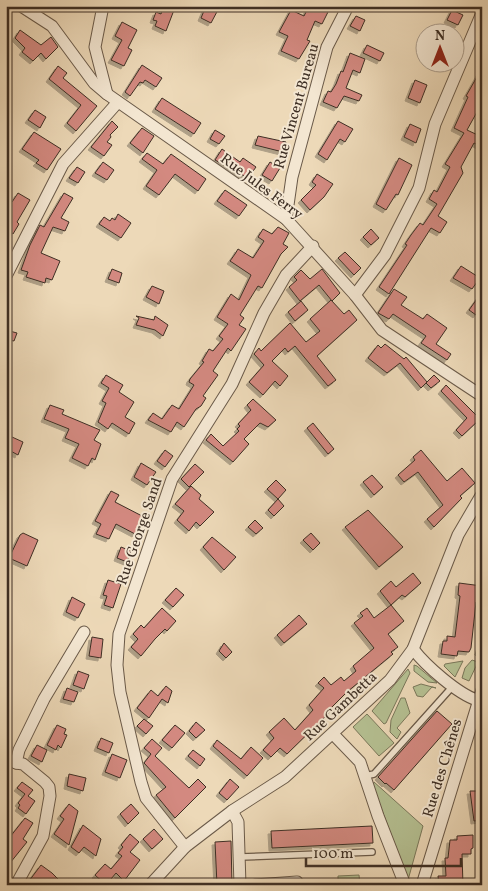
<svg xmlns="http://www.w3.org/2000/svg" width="488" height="891" viewBox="0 0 488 891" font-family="Vollkorn,serif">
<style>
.green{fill:#b5c092;stroke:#7a785b}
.building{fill:#d38980;stroke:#3e2f24;filter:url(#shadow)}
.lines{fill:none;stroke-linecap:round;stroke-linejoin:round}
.service-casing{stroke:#6a5a49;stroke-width:8}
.minor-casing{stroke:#6a5a49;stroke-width:13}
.service{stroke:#f3e6d1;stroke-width:5.5}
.minor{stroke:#f3e6d1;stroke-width:11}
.labels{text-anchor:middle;stroke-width:4;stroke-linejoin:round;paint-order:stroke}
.street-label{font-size:15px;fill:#3e2f24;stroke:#f3e6d1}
</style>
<defs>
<filter id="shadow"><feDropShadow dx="-3" dy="3" stdDeviation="0" flood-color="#0004"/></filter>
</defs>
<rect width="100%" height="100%" fill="#edd9b8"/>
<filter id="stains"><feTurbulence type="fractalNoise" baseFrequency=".004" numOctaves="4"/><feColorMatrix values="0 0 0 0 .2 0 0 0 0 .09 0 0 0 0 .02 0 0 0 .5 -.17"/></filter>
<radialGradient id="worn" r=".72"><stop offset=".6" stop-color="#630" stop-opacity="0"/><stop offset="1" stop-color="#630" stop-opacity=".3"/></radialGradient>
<g class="green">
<polygon points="482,631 482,655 480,658 475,655"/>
<polygon points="472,660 478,662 469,681 462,678 465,668"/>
<polygon points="463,661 455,677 444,666 445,664"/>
<polygon points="414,665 417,666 437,683 428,682 414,671"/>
<polygon points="408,669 410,673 386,723 384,724 372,711"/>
<polygon points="421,684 436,688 432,687 423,697 417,696 413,687"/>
<polygon points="401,698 405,698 410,713 397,728 401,732 397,739 390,732 391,720"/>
<polygon points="367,714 394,743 379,756 353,727"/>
<polygon points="374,782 423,826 408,880 373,786"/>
<polygon points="359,875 360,885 338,885 338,876"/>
</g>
<g class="building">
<polygon points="164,6 174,10 166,31 155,26 157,21 153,20 156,12 161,14"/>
<polygon points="206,6 220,6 211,23 201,18"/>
<polygon points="309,6 331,6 322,24 315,21 307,40 310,41 299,59 281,51 288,36 279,32 291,10 304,16"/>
<polygon points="452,10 463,15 458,25 447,20"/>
<polygon points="356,16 365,20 360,31 350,26"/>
<polygon points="122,22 137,30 128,48 132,50 124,66 111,60 122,40 115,36"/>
<polygon points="20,30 41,45 51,37 58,47 46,59 41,53 33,61 22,52 25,48 15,38"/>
<polygon points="367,45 384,53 380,61 363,53"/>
<polygon points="350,53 365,59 360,73 353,70 346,88 362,95 359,101 344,96 337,108 323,102 328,91 331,92 336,84 341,71 343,72"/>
<polygon points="142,65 162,78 156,87 145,80 143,83 140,82 130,96 125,92"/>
<polygon points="58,66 67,73 63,78 97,106 76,131 67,123 81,105 49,79"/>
<polygon points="482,68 482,103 467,130 482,137 482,147 474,143 461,167 463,173 438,216 447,222 440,233 431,228 389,294 379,287 407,245 405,244 411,235 420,223 423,225 437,204 429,199 434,190 437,192 450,167 445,164 464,133 454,128 468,97 466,96"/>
<polygon points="415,80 427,85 420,103 408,98"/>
<polygon points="162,98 201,123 194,134 155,109"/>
<polygon points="35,110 46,117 40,128 28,120"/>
<polygon points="112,121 118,127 110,135 111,137 107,142 112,145 104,156 91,147"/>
<polygon points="338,121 353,129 345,142 340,139 327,160 318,154"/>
<polygon points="410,124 421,129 416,143 404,137"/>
<polygon points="142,128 154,136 143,153 130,143"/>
<polygon points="215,130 225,136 219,144 210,139"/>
<polygon points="34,132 61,149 47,170 36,163 39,160 22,149"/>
<polygon points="258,136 286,142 283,152 255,145"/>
<polygon points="222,149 240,162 243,158 256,167 248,178 215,160"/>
<polygon points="147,153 163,164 171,154 206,179 198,191 175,174 159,195 146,186 157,170 142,159"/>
<polygon points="399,158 412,165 398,195 396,194 386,210 376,204"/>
<polygon points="103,162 114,170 107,180 95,173"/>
<polygon points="270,162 280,168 272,181 262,175"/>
<polygon points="77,167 85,172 78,183 69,178"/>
<polygon points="317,174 333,184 324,197 310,210 301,200 316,185 312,182"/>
<polygon points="225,190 247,205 239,216 217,201"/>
<polygon points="18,193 30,200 17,222 19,224 13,234 6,230 6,198 12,202"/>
<polygon points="64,193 73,198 61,218 69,222 65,231 53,227 41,253 60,261 52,280 46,278 45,283 26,277 28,272 21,270 30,245 40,225 44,227"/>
<polygon points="118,214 131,223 121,238 99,224 104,217 110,221 112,218 115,220"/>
<polygon points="278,227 289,233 283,244 288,247 281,254 262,288 258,286 240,315 244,318 239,325 246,329 231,351 228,348 213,371 218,375 203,396 206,398 201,406 196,409 184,427 177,422 171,432 148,420 153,413 162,419 172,405 179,409 194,385 189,382 190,379 204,362 202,361 209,349 213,351 223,339 219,336 228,324 217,317 231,294 239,300 251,275 230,261 235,254 238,249 253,258 264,241 258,237 263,229 272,234"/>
<polygon points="371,229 379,238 371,245 363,237"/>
<polygon points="345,252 361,268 354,275 338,258"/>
<polygon points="461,266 480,278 472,289 453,278"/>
<polygon points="112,269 122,273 119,283 108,279"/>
<polygon points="322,269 340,293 332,301 319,285 300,301 289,287 297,280 294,277 301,270 310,279"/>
<polygon points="152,286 164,291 159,304 146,297"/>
<polygon points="394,289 407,297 401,305 423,319 427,314 447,328 436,344 451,354 447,360 421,343 426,336 393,314 389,319 378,313"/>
<polygon points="482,292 482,306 476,315 469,310"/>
<polygon points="331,300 344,314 349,310 357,320 317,356 336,380 328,386 295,346 288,352 285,348 272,361 288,376 280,386 275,381 263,395 249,382 264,365 254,354 259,348 261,351 290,323 306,342 320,331 310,319"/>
<polygon points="301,301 308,310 295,321 288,312"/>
<polygon points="136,316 154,320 155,316 168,325 163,336 155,330 136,325 139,318"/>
<polygon points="6,330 17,333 14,341 6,339"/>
<polygon points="385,344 404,359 406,357 427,382 421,388 400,363 387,373 368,358 378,345 381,348"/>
<polygon points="106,375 123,385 119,392 134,402 125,417 135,423 129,434 112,423 108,429 98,422 106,403 102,401 109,388 101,383"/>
<polygon points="434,375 440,381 431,388 426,383"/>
<polygon points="446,385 480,419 462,436 456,430 467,418 441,391"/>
<polygon points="253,399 276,420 268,427 260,423 244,439 249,444 233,462 206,440 211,434 223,446 239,431 237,429 240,426 238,424 251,410 247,405"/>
<polygon points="50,405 64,410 62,414 100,430 94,440 101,444 95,460 92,458 88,466 72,458 79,444 65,438 69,429 44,419"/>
<polygon points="313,423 334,449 328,454 307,428"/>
<polygon points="12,437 23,442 18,455 7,449"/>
<polygon points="165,450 173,456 165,467 157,461"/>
<polygon points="421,450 447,481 462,468 475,483 460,496 462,498 434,527 427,519 443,505 418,472 404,482 398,475 415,460 413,457"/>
<polygon points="141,463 156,472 147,485 134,477"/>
<polygon points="195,464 204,472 189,487 181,479"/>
<polygon points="372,475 383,487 374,495 363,482"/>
<polygon points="276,480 286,490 278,499 267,489"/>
<polygon points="191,486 201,495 199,499 214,512 200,526 196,522 189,531 177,520 184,511 175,504"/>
<polygon points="111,491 119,495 115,502 144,517 135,534 116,524 109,539 96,534 101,524 95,521"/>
<polygon points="278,499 284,506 274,516 268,510"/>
<polygon points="368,510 403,547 379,567 345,527"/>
<polygon points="255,520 263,528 256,534 248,527"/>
<polygon points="23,533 38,540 27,566 9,558 20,535"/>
<polygon points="311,533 320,543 313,550 303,540"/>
<polygon points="212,537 236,557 224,570 203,547"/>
<polygon points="121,547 131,551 127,562 117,558"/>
<polygon points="413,573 421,583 405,597 402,595 391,605 380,591 391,581 396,587"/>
<polygon points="108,580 121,584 113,608 104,605 107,596 103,595"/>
<polygon points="459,583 482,586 482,602 476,602 471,648 469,652 458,651 457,656 441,654 443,641 447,641 447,636 455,637 460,596 458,595"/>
<polygon points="176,588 184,595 173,607 165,600"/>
<polygon points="72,597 85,604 78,618 66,612"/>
<polygon points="391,605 404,621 388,634 398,647 391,652 393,654 347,692 328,711 329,713 287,754 280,748 271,757 263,750 274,738 269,732 284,718 295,730 313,710 309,705 324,688 318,683 324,677 331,685 341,677 344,681 356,671 353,666 374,648 354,623 363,616 360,613 367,608 374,618"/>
<polygon points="162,608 176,621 167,631 165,629 155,639 141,656 131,647 138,639 133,634 141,625 144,628"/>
<polygon points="299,615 307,624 284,643 277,635"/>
<polygon points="92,637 103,639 101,658 89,656"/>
<polygon points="224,643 232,652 226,658 219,651"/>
<polygon points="78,671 89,675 84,689 73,685"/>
<polygon points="166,686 172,691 168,703 162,699 149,718 137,708 151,690 158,696"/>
<polygon points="67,688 78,692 74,702 63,699"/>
<polygon points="437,711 452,724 394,790 386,783 385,784 378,777"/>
<polygon points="144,719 153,726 146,734 137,726"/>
<polygon points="196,722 205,730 196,738 189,731"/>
<polygon points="57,725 66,729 64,734 67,735 61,748 58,745 56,750 47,745"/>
<polygon points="175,725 185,733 172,748 162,740"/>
<polygon points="101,738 113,743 109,753 97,748"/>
<polygon points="152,739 162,748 155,756 189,788 198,779 206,787 175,818 156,795 166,787 144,763 151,754 144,748"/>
<polygon points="217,740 241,759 251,747 263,758 247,776 213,746"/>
<polygon points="37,745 47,750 42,762 31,756"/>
<polygon points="193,750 205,759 200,766 188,756"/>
<polygon points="112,754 127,760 120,778 105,772"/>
<polygon points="69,774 86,778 83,791 67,786"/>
<polygon points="230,779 239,787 227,800 219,793"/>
<polygon points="22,782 33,790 28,796 35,801 26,814 18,808 20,805 18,803 25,794 17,788"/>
<polygon points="470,791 482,791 482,820 474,821"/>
<polygon points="69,804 78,811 69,845 54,834 64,819 60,816"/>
<polygon points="131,804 139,813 128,824 120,814"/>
<polygon points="25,818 33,823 23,839 27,842 6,868 6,842"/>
<polygon points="83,825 101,839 96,856 84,847 79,853 71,847"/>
<polygon points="372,826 373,843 272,848 271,831"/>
<polygon points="154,829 163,839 152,849 143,839"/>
<polygon points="130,834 139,842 130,852 140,860 124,881 116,873 106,885 95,875 105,864 111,869 122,856 118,853 123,847 121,845"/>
<polygon points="473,835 473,848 471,849 471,854 462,854 463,885 439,885 438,876 446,876 445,858 448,858 450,840 457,840 457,836"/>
<polygon points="231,841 232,885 217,885 215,842"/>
<polygon points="41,865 52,873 64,885 26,885"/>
</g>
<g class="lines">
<defs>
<g id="service">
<polyline points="365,776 374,774 453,686"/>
<polyline points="240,857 372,852"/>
</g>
<g id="minor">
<polyline points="21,6 52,26 94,83 107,94 286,219 355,295 382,330 482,396"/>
<polyline points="103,6 95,47 107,94"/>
<polyline points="286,219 292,177 327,47 348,6"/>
<polyline points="6,276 63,164 118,102"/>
<polyline points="355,295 385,255 419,188 435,124 482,13"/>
<path d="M413 649C426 666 458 694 477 700"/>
<polyline points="333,734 360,762 378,816 405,885"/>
<polyline points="16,763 19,750 44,699 84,632"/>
<polyline points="16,763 23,764 45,782 49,787 50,796 43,836 16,885"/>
<polyline points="232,811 238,822 240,885"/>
<polyline points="185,847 146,798 141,782 120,692 117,665 119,634 172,479 232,384 264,313 286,275 313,246"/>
<polyline points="150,885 185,847 232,811 285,777 390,680 413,649 458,535 482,494"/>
<polyline points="255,885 297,882 298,885"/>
<polyline points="422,885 482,690"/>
</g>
</defs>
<use href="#service" class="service-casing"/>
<use href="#minor" class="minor-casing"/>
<use href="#service" class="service"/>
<use href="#minor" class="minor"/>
</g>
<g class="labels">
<g class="street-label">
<text transform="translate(296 106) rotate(-74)" y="5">Rue Vincent Bureau</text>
<text transform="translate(262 186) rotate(37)" y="5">Rue Jules Ferry</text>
<text transform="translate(139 531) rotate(-71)" y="5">Rue George Sand</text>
<text transform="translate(340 706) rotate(-43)" y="5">Rue Gambetta</text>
<text transform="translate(442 768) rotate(-73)" y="5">Rue des Chênes</text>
</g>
</g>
<rect width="488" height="891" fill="none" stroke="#edd9b8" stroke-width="25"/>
<rect x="8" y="8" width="473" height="876" fill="none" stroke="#3e2f24" stroke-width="2.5"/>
<rect x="12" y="12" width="463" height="866" fill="none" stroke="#3e2f24"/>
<g transform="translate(440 48)"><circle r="24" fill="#f3e6d1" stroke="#ab9d8c"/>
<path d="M0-4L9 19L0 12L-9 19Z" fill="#8f2418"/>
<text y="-8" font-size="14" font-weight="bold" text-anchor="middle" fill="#3e2f24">N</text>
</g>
<path d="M306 858v8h155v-8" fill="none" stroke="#3e2f24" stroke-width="2.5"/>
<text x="313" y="858" font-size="15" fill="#3e2f24" stroke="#f3e6d1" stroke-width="4" paint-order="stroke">100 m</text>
<rect width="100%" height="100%" filter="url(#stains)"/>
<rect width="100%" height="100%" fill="url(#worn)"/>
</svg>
